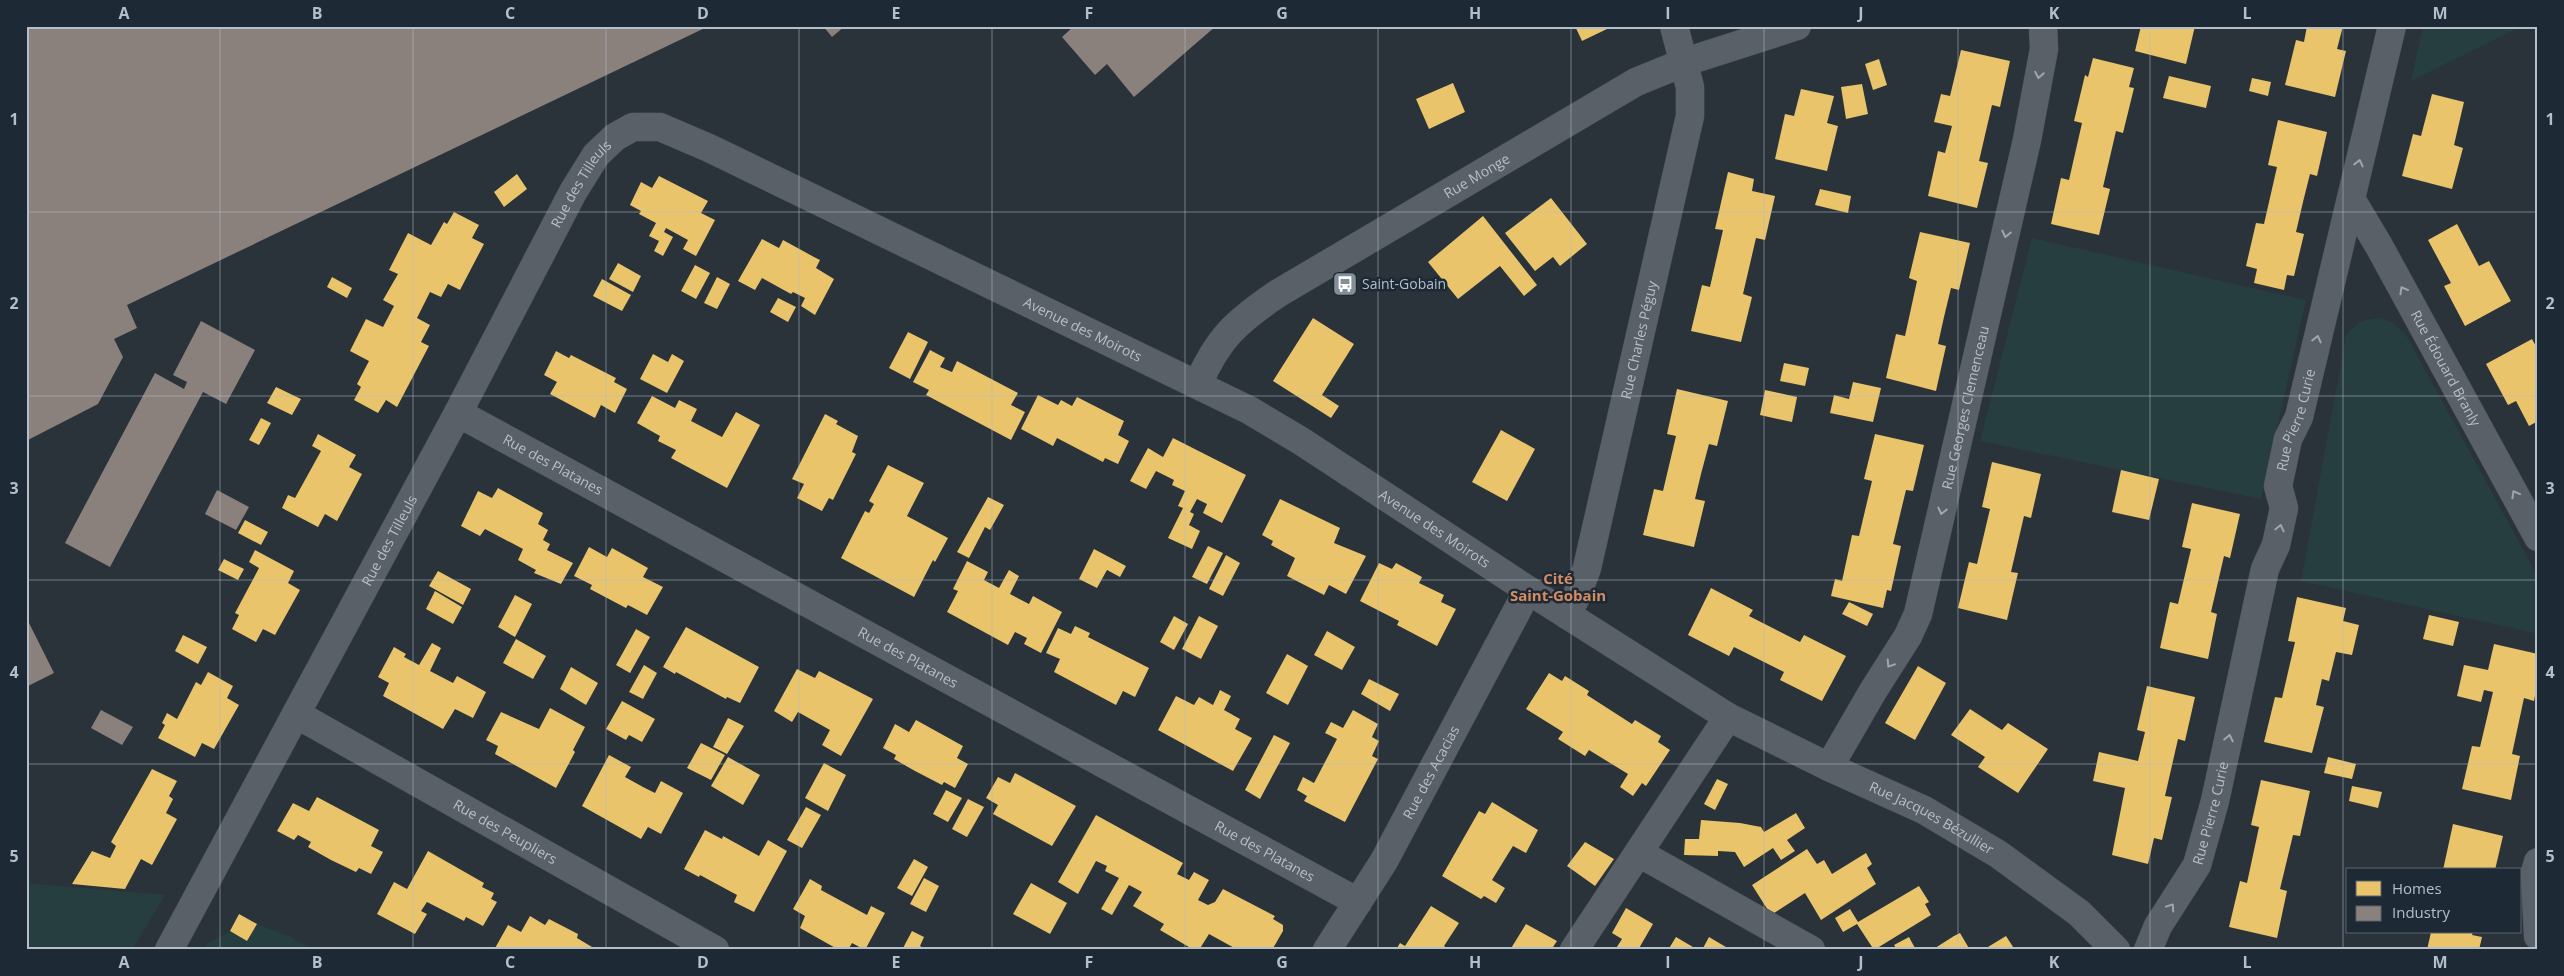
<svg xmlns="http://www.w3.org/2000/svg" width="2564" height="976" viewBox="0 0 2564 976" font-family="'Open Sans',sans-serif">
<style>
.green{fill:#273e40}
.homes{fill:#e9c46a}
.industry{fill:#8a817c}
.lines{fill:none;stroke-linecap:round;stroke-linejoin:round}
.minor-casing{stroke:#484e54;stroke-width:29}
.minor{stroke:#5a6067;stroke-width:28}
.oneway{stroke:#9ea7b1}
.grid{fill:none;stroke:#b5bfca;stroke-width:1;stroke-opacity:0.55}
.labels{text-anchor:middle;stroke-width:5;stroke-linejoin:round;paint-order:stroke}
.street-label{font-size:14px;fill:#b5bfca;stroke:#1d2935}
.poi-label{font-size:14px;fill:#b5bfca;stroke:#1d2935;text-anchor:start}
.neighbourhood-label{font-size:15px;font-weight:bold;fill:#d78b63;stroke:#1d2935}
.neatline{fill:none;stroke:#b5bfca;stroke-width:2}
.grid-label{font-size:16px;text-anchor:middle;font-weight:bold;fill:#b5bfca}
</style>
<rect width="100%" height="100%" fill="#2a323a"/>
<g class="green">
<polygon points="2423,26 2522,26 2411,81"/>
<polygon points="2032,238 2306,300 2261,499 1980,441"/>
<path d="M2380 318 2393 323 2406 335 2538 577V634L2301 581 2346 336C2356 323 2363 319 2380 318Z"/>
<polygon points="26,883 165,895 132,950 26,950"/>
<polygon points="257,924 289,936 314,950 204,950 208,943 230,931 247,941"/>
</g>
<g class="homes">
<polygon points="1575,26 1606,26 1607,29 1582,41"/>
<polygon points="2141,26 2195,26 2186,64 2135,51"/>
<polygon points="2307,26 2343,26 2337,49 2346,51 2335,97 2285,85 2296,40 2304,42"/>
<polygon points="1961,50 2010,61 2000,107 1992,105 1979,161 1988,163 1977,208 1928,196 1938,151 1945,153 1952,126 1934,122 1941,94 1950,96"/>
<polygon points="2093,58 2134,68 2129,87 2134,88 2123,133 2116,131 2103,187 2110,189 2099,235 2051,224 2061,178 2069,180 2082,123 2074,121 2085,75 2088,77"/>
<polygon points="1879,59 1887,85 1873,90 1865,64"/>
<polygon points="2169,76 2211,86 2206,108 2163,98"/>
<polygon points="2252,78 2271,82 2268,96 2249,91"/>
<polygon points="1453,83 1465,112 1429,129 1416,99"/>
<polygon points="1862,84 1868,114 1846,119 1841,87"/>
<polygon points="1801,89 1834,96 1827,123 1838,126 1827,171 1775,159 1785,114 1794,116"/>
<polygon points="2432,94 2464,102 2454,145 2463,148 2452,189 2402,176 2413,134 2421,136"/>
<polygon points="2278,120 2327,132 2317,176 2310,174 2303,202 2296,232 2304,234 2294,276 2287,275 2284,290 2254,283 2257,269 2246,266 2256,223 2264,224 2277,167 2268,165"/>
<polygon points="1728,172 1754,179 1752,191 1775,196 1765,240 1756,238 1743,294 1752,297 1741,342 1691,331 1702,285 1710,287 1723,230 1715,229"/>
<polygon points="517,174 527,189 504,207 494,192"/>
<polygon points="659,176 708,201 701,213 715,220 696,256 683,249 688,240 666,228 664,232 673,237 663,256 654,251 659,241 649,236 656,223 639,214 641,211 630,205 641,182 652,188"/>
<polygon points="1820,189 1851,196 1848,213 1815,205"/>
<polygon points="1551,198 1587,244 1560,266 1553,257 1535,271 1505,233"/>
<polygon points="454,212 479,225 472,238 484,244 460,290 448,284 441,297 430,292 417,318 430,325 421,342 429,346 397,407 386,400 378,413 354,400 361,387 357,384 369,361 350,351 366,319 383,327 394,306 383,300 398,274 389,270 408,233 431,245 444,222 447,224"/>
<polygon points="1483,216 1537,285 1524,296 1500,266 1458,299 1428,262"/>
<polygon points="2457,224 2479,266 2489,261 2511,301 2465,326 2444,286 2451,283 2428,240"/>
<polygon points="1920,232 1970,243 1959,290 1951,288 1944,317 1938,344 1946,346 1936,391 1886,378 1896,334 1905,336 1917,281 1909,278"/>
<polygon points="762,239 779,248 783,240 814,257 820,260 816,268 834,279 815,315 801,306 805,298 793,292 791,294 762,278 755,290 738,281"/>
<polygon points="618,263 641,276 633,292 609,279"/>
<polygon points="695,265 710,273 696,299 681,291"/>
<polygon points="332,277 352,288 347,298 327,287"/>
<polygon points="717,277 730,284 717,309 704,303"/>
<polygon points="602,279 631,295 622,311 593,296"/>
<polygon points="778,298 796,307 788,322 770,312"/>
<polygon points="1313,318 1354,344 1322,395 1339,406 1331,418 1273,381"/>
<polygon points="908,332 928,342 910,379 889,368"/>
<polygon points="2532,339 2538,350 2538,421 2529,426 2516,401 2508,405 2486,364"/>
<polygon points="930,350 945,358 940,367 952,372 957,361 1018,393 1011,405 1025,412 1011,440 926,395 929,390 913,382"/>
<polygon points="556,351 569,358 571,355 616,378 614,382 627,389 615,413 601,405 595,418 550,394 557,382 544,375"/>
<polygon points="653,354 668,362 672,354 684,361 667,393 640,379"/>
<polygon points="1784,363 1809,368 1805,386 1780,381"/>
<polygon points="1853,382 1881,388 1873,422 1830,413 1834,395 1849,399"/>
<polygon points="276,387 301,399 292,415 267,403"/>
<polygon points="1677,389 1728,401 1717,446 1709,444 1701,474 1695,499 1705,501 1694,547 1643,535 1654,489 1663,491 1676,436 1667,434"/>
<polygon points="1765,390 1797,397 1792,422 1760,415"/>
<polygon points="1038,395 1058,405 1061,400 1072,406 1077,397 1124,421 1118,435 1129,441 1118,464 1105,458 1103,462 1057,438 1053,446 1021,429"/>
<polygon points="652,396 675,408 679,400 697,409 691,421 722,437 736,412 760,425 727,488 671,458 676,450 658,441 660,436 637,423"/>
<polygon points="825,414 838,421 836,424 858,436 852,452 856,454 833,500 829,498 822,511 797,498 804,484 792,479"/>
<polygon points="261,418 271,423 259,445 249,440"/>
<polygon points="1501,430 1535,449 1507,501 1472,482"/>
<polygon points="318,434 356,455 349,467 362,474 337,521 325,514 318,527 282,508 288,495 295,498 321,451 312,446"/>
<polygon points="1875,434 1924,445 1913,491 1906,490 1893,544 1901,546 1891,591 1887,590 1883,608 1831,596 1835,579 1842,581 1852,535 1859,536 1872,481 1864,479"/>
<polygon points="1173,438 1246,475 1222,523 1203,513 1207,504 1197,499 1190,512 1194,514 1189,525 1200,531 1192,549 1168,538 1183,508 1178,506 1185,491 1172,485 1174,480 1156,471 1146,489 1130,481 1148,448 1163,457"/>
<polygon points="1992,462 2041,474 2031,518 2024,516 2011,572 2018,573 2007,620 1958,608 1969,562 1977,564 1990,509 1982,507"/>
<polygon points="888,465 924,483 907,516 948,538 935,562 933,560 914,597 841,558 865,511 869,513 874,504 869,501"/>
<polygon points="2121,470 2159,479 2149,520 2112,512"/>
<polygon points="498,488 543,513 538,524 548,530 543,540 550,544 547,550 573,563 561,584 534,573 536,570 518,560 523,549 485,529 480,536 461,526 478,491 492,498"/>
<polygon points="988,497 1004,505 990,530 985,527 969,558 957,552"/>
<polygon points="1280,499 1340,528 1334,543 1366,556 1346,594 1329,585 1324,595 1287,576 1295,558 1271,545 1273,541 1262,535"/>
<polygon points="2192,503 2240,514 2230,558 2224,556 2211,612 2217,614 2208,659 2160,648 2170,602 2178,604 2191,549 2182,547"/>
<polygon points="245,520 268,532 261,545 238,533"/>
<polygon points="1208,546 1223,553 1207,584 1192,577"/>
<polygon points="589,547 607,557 612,548 648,568 643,577 663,587 647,615 628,605 626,608 607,598 590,589 592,585 574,576"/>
<polygon points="1094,549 1126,566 1120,577 1107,570 1097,588 1079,579"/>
<polygon points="255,550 294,571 288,583 300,590 275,635 263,629 256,642 232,629 239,615 235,613 259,568 249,562"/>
<polygon points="1226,555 1240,563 1223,596 1209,589"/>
<polygon points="224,559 244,569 238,580 218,570"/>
<polygon points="967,561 988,572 984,580 999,588 1009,570 1019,576 1010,594 1029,604 1033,596 1062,612 1041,653 1024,644 1027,638 1015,632 1008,645 947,612 958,591 953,589"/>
<polygon points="1379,563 1392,569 1396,563 1422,577 1419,583 1444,595 1441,602 1456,609 1437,646 1397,625 1399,621 1360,601"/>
<polygon points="438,571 471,589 463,605 429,586"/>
<polygon points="1711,588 1753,610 1749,616 1800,642 1804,635 1846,656 1822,701 1780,680 1784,672 1734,647 1729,656 1688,635"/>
<polygon points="435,591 462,607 453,624 426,609"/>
<polygon points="515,595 532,604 515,637 498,627"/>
<polygon points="2297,597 2346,608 2343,621 2359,625 2352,655 2336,652 2329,681 2322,679 2316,705 2324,707 2312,753 2264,742 2275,697 2282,698 2295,642 2288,641"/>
<polygon points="1849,602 1873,614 1867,626 1842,614"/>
<polygon points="2429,615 2459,622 2453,646 2423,639"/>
<polygon points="1174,616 1188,624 1174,650 1160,642"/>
<polygon points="1199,616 1218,626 1201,659 1182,649"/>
<polygon points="1075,626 1090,633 1088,637 1149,668 1135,697 1123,691 1116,705 1054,672 1060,659 1046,653 1058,628 1071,634"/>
<polygon points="686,627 759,667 740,703 727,697 726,699 676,672 675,674 663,667"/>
<polygon points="636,629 650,637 630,673 616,665"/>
<polygon points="1327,631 1355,647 1342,670 1314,655"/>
<polygon points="183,635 207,647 198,664 175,651"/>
<polygon points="516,639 546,656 533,679 503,663"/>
<polygon points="432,643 441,648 430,671 453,683 457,676 486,692 473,718 455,709 443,729 383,696 389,683 378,677 394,647 406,654 404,657 419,665"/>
<polygon points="2494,644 2538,654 2538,680 2534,701 2524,698 2512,754 2520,756 2511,800 2462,789 2472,746 2480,747 2493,692 2484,690 2481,702 2457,696 2464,665 2488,670"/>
<polygon points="1287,654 1308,666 1288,705 1266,693"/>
<polygon points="644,665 657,673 643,699 629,692"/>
<polygon points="1918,666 1946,683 1915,740 1885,723"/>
<polygon points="571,667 598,683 586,705 560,689"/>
<polygon points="797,669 815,678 819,671 873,699 841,756 822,745 830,730 798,712 792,722 774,711"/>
<polygon points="208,672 233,686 227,698 239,705 214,749 202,743 195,757 158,738 165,725 162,723 167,713 177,719 196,682 201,685"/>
<polygon points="1549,673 1562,681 1565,676 1589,691 1587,695 1632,724 1635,720 1661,736 1658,742 1670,750 1646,786 1642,783 1633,796 1620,787 1628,774 1589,750 1585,756 1558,739 1563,732 1526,709"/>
<polygon points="1369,679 1399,694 1390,711 1361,694"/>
<polygon points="2147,686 2195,697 2185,741 2178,739 2165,796 2172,797 2162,840 2154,838 2148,864 2112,855 2125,788 2093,781 2099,752 2138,761 2145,732 2137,730"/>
<polygon points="1220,690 1231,696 1224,710 1240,719 1235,729 1252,738 1233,771 1158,730 1176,696 1194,705 1199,697 1213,705"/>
<polygon points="622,701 655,719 642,742 629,735 626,740 606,729"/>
<polygon points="550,708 585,727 573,750 575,752 556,788 495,754 498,746 486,740 501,712 539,729"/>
<polygon points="1970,709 2002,730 2008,723 2048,749 2018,793 1978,767 1985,757 1951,735"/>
<polygon points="1353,710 1378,724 1372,737 1379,741 1372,756 1378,759 1345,822 1304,801 1307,796 1297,790 1303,777 1314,783 1337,739 1325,733 1331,722 1343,728"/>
<polygon points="728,718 744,726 727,754 713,747"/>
<polygon points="916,720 963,746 957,758 968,764 955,788 944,782 942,785 915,771 894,759 896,755 883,748 895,724 909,732"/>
<polygon points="1274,735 1290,743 1260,799 1245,790"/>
<polygon points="701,743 725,755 711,780 687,768"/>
<polygon points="609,755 631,767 625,777 643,787 655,793 661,781 683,793 661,834 648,827 641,839 582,806"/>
<polygon points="728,757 760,775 743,805 711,786"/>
<polygon points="2328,757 2356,764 2352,779 2324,773"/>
<polygon points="824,763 846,775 828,811 805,798"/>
<polygon points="152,769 177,781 169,796 173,799 166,813 177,819 152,865 141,859 125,889 72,884 92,851 110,858 116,846 111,842"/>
<polygon points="1015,773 1076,806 1052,846 993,814 998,805 986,798 998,777 1010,783"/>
<polygon points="1717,779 1728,784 1715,810 1704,804"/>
<polygon points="2261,780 2310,791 2300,836 2293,835 2280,889 2287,891 2277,938 2229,927 2240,881 2247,883 2259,827 2251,825"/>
<polygon points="2352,786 2382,792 2378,808 2349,801"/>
<polygon points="946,790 962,798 948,822 933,814"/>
<polygon points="317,797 379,830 371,846 383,852 371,874 359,868 356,872 331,860 308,847 311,842 298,835 294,840 277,831 293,803 309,811"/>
<polygon points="968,799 984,807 967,837 952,829"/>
<polygon points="1492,802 1538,830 1526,853 1513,846 1492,880 1505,888 1496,903 1484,896 1481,899 1442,876 1479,811 1485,814"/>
<polygon points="806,807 821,815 802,848 787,840"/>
<polygon points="1796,813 1805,828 1787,840 1795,851 1781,860 1773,848 1744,867 1735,852 1718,851 1718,856 1684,855 1685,839 1699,839 1701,820 1740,823 1761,827 1764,832"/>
<polygon points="1096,815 1183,863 1177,874 1189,880 1194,872 1209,880 1198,900 1208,905 1215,902 1223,889 1275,916 1273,919 1283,925 1283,931 1272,950 1238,950 1209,934 1199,950 1194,950 1160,930 1164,924 1133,906 1142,892 1129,885 1112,915 1101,909 1119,878 1105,871 1107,866 1096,861 1078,894 1058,882"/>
<polygon points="2453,824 2503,836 2495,870 2443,870"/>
<polygon points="705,830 722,839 723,836 759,856 768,840 787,851 754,912 734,902 737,895 700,875 699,877 684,869"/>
<polygon points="1585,842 1614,859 1595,886 1567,866"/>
<polygon points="1807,849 1817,864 1824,860 1832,874 1866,853 1872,864 1867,868 1876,884 1821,920 1805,893 1771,915 1752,885"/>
<polygon points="428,851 484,883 482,887 494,893 491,899 497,902 483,926 466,917 464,921 427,902 421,911 427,914 415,934 377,914 394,882 407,889"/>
<polygon points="914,859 928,867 912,896 897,888"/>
<polygon points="924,878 939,886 926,912 910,904"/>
<polygon points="810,879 822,886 821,890 867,915 871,906 885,913 865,950 852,943 848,950 839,950 800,928 805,916 793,909"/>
<polygon points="1031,883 1067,903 1050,934 1013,914"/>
<polygon points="1919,886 1929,902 1925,904 1931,915 1874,950 1857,924 1843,932 1835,918 1850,909 1858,922"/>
<polygon points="1431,906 1459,923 1444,946 1450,950 1396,950 1400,943 1405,946"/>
<polygon points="1626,908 1653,924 1638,950 1615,950 1622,939 1612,933"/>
<polygon points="239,914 257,924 247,941 230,931"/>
<polygon points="530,916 545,925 549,919 578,934 577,938 597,950 494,950 508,925 521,932"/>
<polygon points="1526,924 1557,941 1551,950 1510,950"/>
<polygon points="912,931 924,937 920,946 926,950 902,950"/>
<polygon points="2431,932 2473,932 2472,935 2482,937 2479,950 2427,950"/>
<polygon points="1960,933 1970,950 1932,950 1954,936"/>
<polygon points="2006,936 2015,950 1983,950"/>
<polygon points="1676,937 1698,950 1668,950"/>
<polygon points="1709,937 1731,950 1702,950"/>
<polygon points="1909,937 1916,950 1897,950 1894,945"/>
</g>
<g class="industry">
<polygon points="26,26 709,26 127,305 137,328 114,339 123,357 98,404 26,441"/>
<polygon points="823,26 845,26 832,37"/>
<polygon points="1074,26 1216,26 1134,97 1107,64 1095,75 1062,37"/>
<polygon points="201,321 255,350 226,404 203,392 110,567 65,543 155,373 184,389 187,382 173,375"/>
<polygon points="217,490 249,507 236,530 205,514"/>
<polygon points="26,617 54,673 26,687"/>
<polygon points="101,710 133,727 122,745 91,728"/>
</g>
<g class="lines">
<defs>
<g id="minor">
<path id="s1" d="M2351 199 2379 246 2538 537"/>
<path id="s2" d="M1198 384C1218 338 1236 322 1277 294L1636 82 1685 62 1797 26"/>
<path id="s3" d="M458 413 1358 902"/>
<path id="s4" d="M1567 615 1577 595 1587 568 1690 116V87L1674 26"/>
<path id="s5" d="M296 714 715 950"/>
<path id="s6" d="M1829 767 1873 691 1908 636 1918 614 2027 140 2044 49 2043 26"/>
<polyline points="1639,853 1811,950"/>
<polyline points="2538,862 2535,873 2538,936"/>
<path id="s7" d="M169 950 458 413 573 192 596 155 615 137 633 127H660L709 148 1249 410 1301 441 1528 590 1728 717 1829 767 1924 810 1998 854 2079 913 2116 950"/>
<path id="s8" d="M1327 950 1384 861 1528 590"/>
<polyline points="1574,950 1728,717"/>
<path id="s9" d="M2148 950 2158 926 2197 865 2215 801 2265 569 2276 545 2284 508 2278 486 2288 439 2299 417 2392 26"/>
</g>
</defs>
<use href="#minor" class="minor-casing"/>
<use href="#minor" class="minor"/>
</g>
<defs><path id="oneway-chevron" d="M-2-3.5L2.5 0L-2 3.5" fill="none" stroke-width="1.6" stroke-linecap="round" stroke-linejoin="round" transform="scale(1.25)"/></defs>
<g class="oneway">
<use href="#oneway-chevron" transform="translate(2039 75) rotate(100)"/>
<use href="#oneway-chevron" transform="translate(2359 163) rotate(-77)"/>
<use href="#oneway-chevron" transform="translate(2006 234) rotate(103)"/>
<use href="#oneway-chevron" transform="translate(2403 290) rotate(-119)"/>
<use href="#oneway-chevron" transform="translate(2317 339) rotate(-77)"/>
<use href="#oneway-chevron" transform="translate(2515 494) rotate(-119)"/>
<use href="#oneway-chevron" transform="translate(1942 511) rotate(103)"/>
<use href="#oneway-chevron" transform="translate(2280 528) rotate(-77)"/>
<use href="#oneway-chevron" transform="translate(1890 664) rotate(123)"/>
<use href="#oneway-chevron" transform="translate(2229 738) rotate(-78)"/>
<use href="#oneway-chevron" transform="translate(2171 907) rotate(-56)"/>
</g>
<path class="grid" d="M220 26V950M413 26V950M606 26V950M799 26V950M992 26V950M1185 26V950M1378 26V950M1571 26V950M1764 26V950M1958 26V950M2150 26V950M2343 26V950M26 212H2538M26 396H2538M26 580H2538M26 764H2538"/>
<defs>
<symbol id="bus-square" viewBox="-11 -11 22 22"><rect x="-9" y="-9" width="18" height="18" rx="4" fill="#848e98" stroke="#1d2935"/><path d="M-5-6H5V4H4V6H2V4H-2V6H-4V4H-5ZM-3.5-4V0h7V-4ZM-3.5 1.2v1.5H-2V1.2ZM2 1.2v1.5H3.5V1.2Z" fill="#fff"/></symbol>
</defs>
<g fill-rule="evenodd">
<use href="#bus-square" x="1331" y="270" width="28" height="28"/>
</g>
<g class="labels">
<g class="street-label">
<text dy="5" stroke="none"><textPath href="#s2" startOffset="354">Rue Monge</textPath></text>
<text dy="5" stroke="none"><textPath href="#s7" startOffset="870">Rue des Tilleuls</textPath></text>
<text dy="5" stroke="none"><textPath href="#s7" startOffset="1445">Avenue des Moirots</textPath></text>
<text dy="5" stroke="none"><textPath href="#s4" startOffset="285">Rue Charles Péguy</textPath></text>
<text dy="5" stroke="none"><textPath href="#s1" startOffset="194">Rue Édouard Branly</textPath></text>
<text dy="5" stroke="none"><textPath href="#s6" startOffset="389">Rue Georges Clemenceau</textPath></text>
<text dy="5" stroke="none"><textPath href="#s9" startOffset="558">Rue Pierre Curie</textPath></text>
<text dy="5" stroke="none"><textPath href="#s3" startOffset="108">Rue des Platanes</textPath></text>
<text dy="5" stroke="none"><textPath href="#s7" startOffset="1850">Avenue des Moirots</textPath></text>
<text dy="5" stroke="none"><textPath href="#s7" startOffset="465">Rue des Tilleuls</textPath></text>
<text dy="5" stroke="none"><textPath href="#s3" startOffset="512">Rue des Platanes</textPath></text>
<text dy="5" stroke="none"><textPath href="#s8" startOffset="206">Rue des Acacias</textPath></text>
<text dy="5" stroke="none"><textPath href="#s9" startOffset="152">Rue Pierre Curie</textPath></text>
<text dy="5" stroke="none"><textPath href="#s7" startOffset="2426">Rue Jacques Bézullier</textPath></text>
<text dy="5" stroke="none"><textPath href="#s5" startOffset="240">Rue des Peupliers</textPath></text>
<text dy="5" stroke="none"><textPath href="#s3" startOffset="918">Rue des Platanes</textPath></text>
</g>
<g class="poi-label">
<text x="1362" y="289">Saint-Gobain</text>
</g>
<g class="neighbourhood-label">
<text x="1558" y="584">Cité<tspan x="1558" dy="17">Saint-Gobain</tspan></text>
</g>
</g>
<rect width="2564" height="976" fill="none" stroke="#1d2935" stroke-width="55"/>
<rect x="2346" y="868" width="175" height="65" fill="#1d2935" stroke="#5a6571"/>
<rect x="2356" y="881" width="25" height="15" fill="#e9c46a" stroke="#5a6571"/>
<text x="2392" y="894" font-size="15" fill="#b5bfca">Homes</text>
<rect x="2356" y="906" width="25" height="15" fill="#8a817c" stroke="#5a6571"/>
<text x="2392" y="918" font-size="15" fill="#b5bfca">Industry</text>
<rect x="28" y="28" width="2508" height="920" class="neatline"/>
<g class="grid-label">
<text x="124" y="19">A</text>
<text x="317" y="19">B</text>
<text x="510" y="19">C</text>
<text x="703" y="19">D</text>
<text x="896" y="19">E</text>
<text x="1089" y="19">F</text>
<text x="1282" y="19">G</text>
<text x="1475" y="19">H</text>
<text x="1668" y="19">I</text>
<text x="1861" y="19">J</text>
<text x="2054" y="19">K</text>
<text x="2247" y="19">L</text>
<text x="2440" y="19">M</text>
<text x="14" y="125">1</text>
<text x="2550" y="125">1</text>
<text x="14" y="309">2</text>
<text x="2550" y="309">2</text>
<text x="14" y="494">3</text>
<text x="2550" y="494">3</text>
<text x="14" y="678">4</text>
<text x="2550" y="678">4</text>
<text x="14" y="862">5</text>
<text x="2550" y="862">5</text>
<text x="124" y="968">A</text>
<text x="317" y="968">B</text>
<text x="510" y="968">C</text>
<text x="703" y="968">D</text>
<text x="896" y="968">E</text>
<text x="1089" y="968">F</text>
<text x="1282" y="968">G</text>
<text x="1475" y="968">H</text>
<text x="1668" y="968">I</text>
<text x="1861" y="968">J</text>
<text x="2054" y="968">K</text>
<text x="2247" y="968">L</text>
<text x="2440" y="968">M</text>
</g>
</svg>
